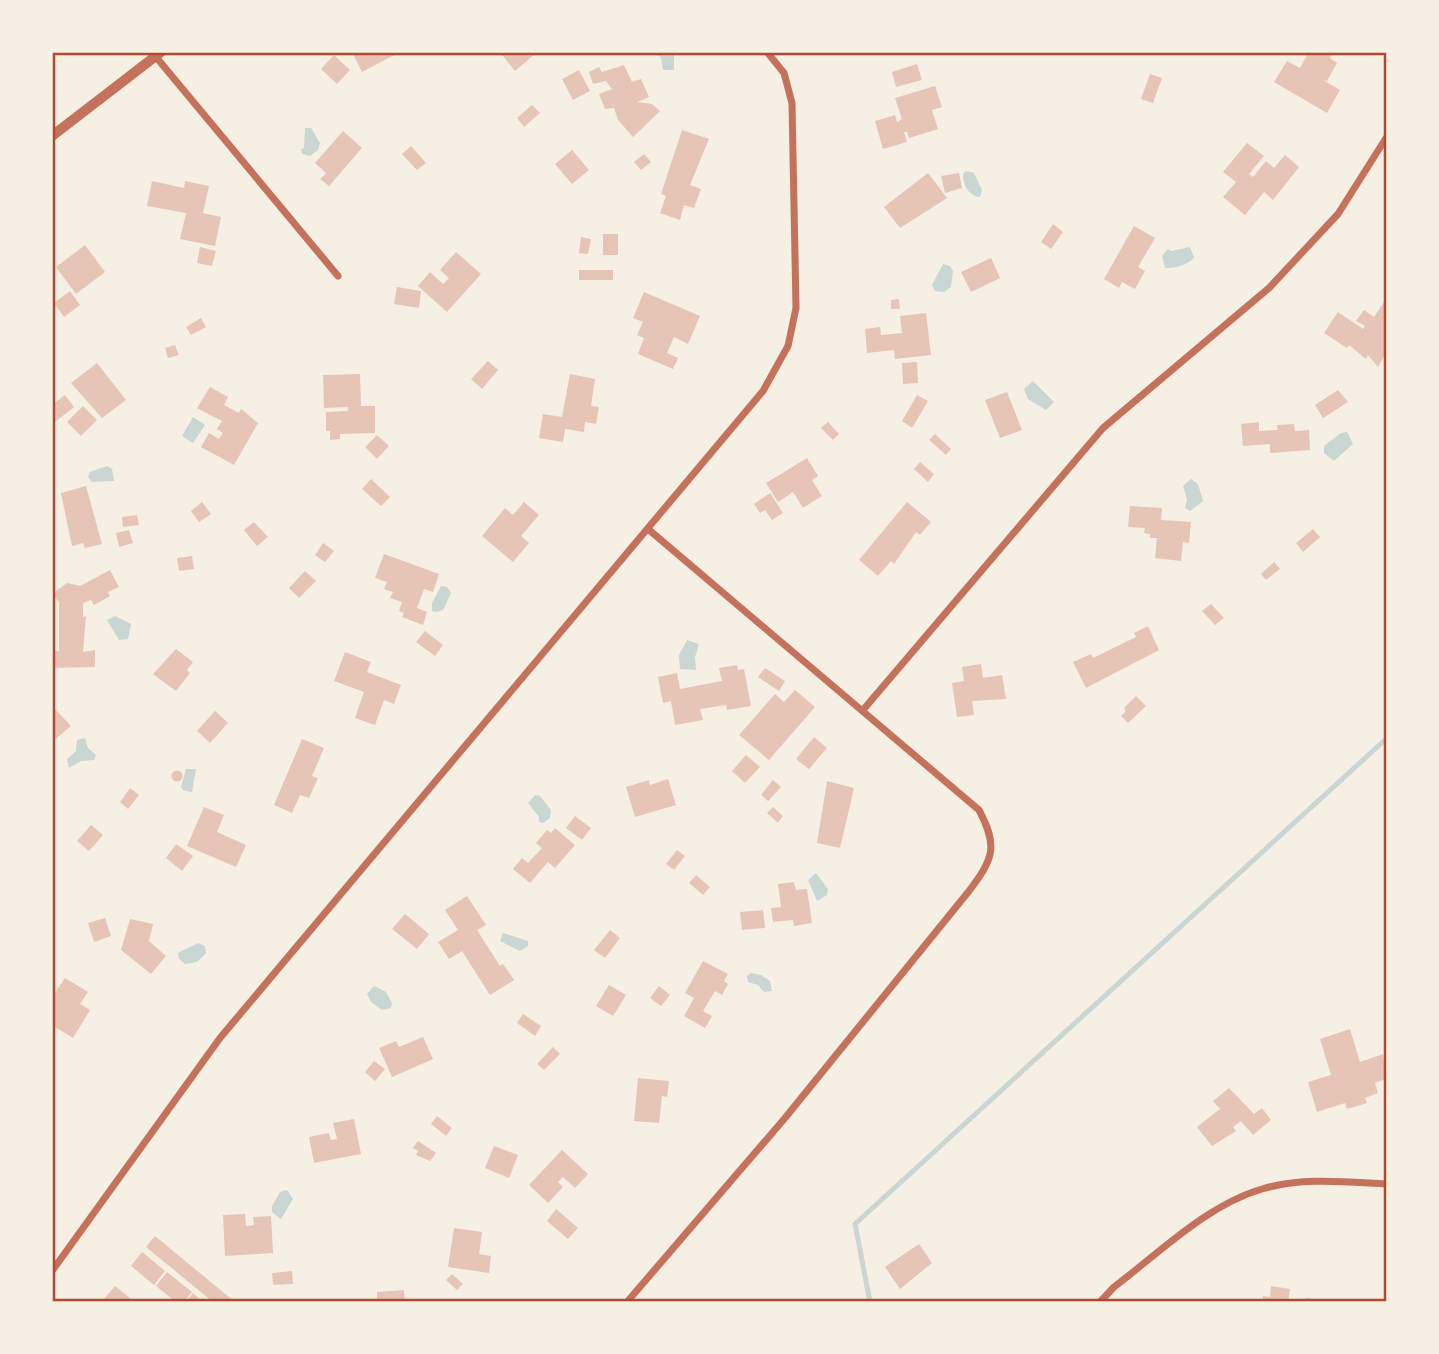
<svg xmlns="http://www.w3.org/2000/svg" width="1439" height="1354" viewBox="0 0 1439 1354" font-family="'Roboto Condensed',sans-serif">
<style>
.water{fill:#c9d6d2}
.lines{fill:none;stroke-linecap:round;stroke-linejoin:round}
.stream{stroke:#c9d6d2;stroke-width:5}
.building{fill:#e6c5b7}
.minor{stroke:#c5725c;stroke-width:7}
.tertiary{stroke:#c5725c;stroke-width:10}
.neatline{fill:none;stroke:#b5482f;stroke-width:2.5}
</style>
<rect width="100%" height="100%" fill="#f6efe4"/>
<g class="water">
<polygon points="657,53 674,53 674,70 663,70 661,58"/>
<polygon points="305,128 311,128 320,143 318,150 310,156 302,154 301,149 304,148"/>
<path d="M966 171 974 173 982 190 980 197C968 196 963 184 963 174Z"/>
<path d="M1190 247 1194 258C1185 266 1176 268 1165 268L1162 256 1168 249 1171 251Z"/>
<polygon points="943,264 950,266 953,271 951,287 944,292 935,291 932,285"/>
<polygon points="1033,381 1054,402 1046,410 1028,399 1024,389"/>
<polygon points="193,417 205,425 193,443 182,436"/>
<polygon points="1347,432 1353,444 1334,461 1324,453 1324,446 1341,433"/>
<polygon points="107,466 112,469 114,481 92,482 88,477 90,472"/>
<polygon points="1191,479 1198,484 1203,501 1190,511 1185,508 1187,500 1183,486"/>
<polygon points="441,586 447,587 451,593 443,610 436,612 432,611 432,603"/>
<polygon points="115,616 131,624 128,639 119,640 107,620"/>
<polygon points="687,640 699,644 695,657 696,670 680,669 679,655"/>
<polygon points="85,738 88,748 96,755 94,760 81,761 69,768 67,759 76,751 77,740"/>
<polygon points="186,769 196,769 192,792 183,790 181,787"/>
<polygon points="535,795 540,796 551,810 550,818 543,823 539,822 539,817 528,803"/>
<polygon points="816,873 828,889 827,895 817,901 808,880"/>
<polygon points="503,933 528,941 528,946 520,951 500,941"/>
<polygon points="198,943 205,946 206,953 197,962 185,964 179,959 178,953"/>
<polygon points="751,973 761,975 770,981 772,991 764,992 758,985 748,982 747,976"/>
<polygon points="374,986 386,992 392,1003 391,1008 382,1010 371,1002 367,994"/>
<polygon points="287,1190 293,1199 281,1219 272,1212 272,1206 280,1192"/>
</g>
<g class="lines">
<polyline class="stream" points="870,1302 855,1224 1386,739"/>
</g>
<g class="building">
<polygon points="352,52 400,52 362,72"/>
<polygon points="500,52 534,52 535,54 515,71"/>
<polygon points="1309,52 1333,52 1330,58 1337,63 1327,81 1323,80 1340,90 1327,113 1274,82 1287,61 1300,68"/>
<polygon points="334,55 350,70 337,84 321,69"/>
<polygon points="917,64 922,80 896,87 892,72"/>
<polygon points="624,65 632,82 641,79 649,97 637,102 652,104 660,111 633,137 618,120 614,108 605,109 599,94 612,89 606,81 593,84 589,72 599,67 602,72"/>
<polygon points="579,70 590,91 573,100 562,79"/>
<polygon points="1150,74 1162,78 1153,103 1141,99"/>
<polygon points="935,86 942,107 932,110 938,129 909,138 907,132 904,132 907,142 883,149 875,121 895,115 897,122 902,119 895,98"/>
<polygon points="532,105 540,113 524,127 517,118"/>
<polygon points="682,130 709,139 690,185 701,189 694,208 684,205 680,220 660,213 666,196 661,194"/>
<polygon points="343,131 362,148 329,186 320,179 326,173 315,163"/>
<polygon points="1247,143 1264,156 1249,174 1253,177 1266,161 1274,168 1285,155 1299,167 1273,200 1264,192 1245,215 1223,197 1236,182 1223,172"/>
<polygon points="411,146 426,163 417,170 402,154"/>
<polygon points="572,150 589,170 572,184 555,164"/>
<polygon points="644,154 651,162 641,170 634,162"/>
<polygon points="928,173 947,198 900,228 884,207"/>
<polygon points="959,173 962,188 945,193 941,176"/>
<polygon points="152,181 184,188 185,181 209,186 203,213 221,217 215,246 180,239 186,213 147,206"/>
<polygon points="1053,224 1063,232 1051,249 1041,242"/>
<polygon points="1134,226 1155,238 1138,267 1145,271 1135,289 1122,282 1119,288 1104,279"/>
<rect x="603" y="234" width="15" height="21"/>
<polygon points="581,237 591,239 588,254 579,253"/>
<polygon points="85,245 105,272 76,294 56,267"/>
<polygon points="200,247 216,251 212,266 197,263"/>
<polygon points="456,252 481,274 447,312 418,286 430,272 443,284 449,278 440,270"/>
<polygon points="991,258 1000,278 971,292 961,272"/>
<rect x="579" y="270" width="34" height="10"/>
<polygon points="397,287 421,291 419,308 394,304"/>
<polygon points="70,291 80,305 64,317 54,303"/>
<polygon points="644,292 700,316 688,344 674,337 667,353 678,358 673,369 638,354 644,338 637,335 643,322 633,318"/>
<polygon points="899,299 900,309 891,309 891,300"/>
<polygon points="1386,299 1386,353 1378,367 1368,355 1366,359 1349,345 1347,348 1324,333 1338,312 1363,329 1365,326 1356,321 1364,310 1374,317"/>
<polygon points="926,313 931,355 895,359 894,350 867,353 865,329 880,327 881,335 902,333 900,316"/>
<polygon points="201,318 206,327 191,335 186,327"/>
<polygon points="175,345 179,355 168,358 165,348"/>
<polygon points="488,361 498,370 482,389 471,379"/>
<polygon points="917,362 918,383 903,384 902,363"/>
<polygon points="97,363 126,400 102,418 71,383"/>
<polygon points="360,374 361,406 375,406 375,433 340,434 340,439 330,440 330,431 326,431 326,412 348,411 348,407 324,408 323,375"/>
<polygon points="570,374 595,379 591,406 599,407 596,424 585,422 584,432 565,429 563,442 539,438 543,414 562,417"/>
<polygon points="210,387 228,397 224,405 239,413 241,409 258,423 234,465 201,447 209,433 219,439 223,433 217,429 222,421 197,408"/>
<polygon points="1338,390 1348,402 1323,418 1315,405"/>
<polygon points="1007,392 1022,430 1000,438 985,400"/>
<polygon points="65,395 74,407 55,422 52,405"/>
<polygon points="917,395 928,401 912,428 902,421"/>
<polygon points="83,406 97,420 81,436 67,422"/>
<polygon points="828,422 839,434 833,440 821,428"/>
<polygon points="1259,422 1259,431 1278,430 1277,425 1294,424 1295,431 1309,430 1310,450 1270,453 1270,444 1243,446 1241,424"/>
<polygon points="935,434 951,449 946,455 929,440"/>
<polygon points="377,435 389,446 377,459 365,447"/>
<polygon points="807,458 818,476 812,480 822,496 803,508 793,492 778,502 766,483"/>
<polygon points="920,462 934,474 928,482 914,469"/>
<polygon points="371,479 390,497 381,506 362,489"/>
<polygon points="86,486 102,544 85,548 83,543 72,546 61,493"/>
<polygon points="770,493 783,513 772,520 765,510 760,513 754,504"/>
<polygon points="202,502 211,514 199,522 191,511"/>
<polygon points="524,502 539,515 521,536 529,543 513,562 482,536 505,508 513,515"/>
<polygon points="907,502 931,522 920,535 916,532 894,564 891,561 878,576 859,560"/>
<polygon points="1130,506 1162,508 1161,520 1191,522 1189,543 1183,542 1181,561 1155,558 1157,538 1150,538 1150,534 1144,533 1145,528 1128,527"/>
<polygon points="137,515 139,525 123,527 122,517"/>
<polygon points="254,522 268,537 257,546 244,530"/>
<polygon points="1313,529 1320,537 1303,552 1296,543"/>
<polygon points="129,530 133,543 119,547 116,533"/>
<polygon points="323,543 334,551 325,562 315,555"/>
<polygon points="384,554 439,574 433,592 424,589 417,608 427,612 423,625 402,617 404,613 399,611 402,602 390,598 393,592 384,589 387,582 375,578"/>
<polygon points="192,556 194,569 179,571 177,558"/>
<polygon points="1274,562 1280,569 1266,580 1261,574"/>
<polygon points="110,570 119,587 108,592 110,596 94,605 91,600 83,603 83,617 86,616 83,652 95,650 95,667 53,668 54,651 59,651 59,602 52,594 67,583 80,586"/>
<polygon points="305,571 316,581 299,598 289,588"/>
<polygon points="1211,604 1224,618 1215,625 1202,611"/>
<polygon points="1148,626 1159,650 1086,688 1073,662 1091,654 1093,658 1136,637 1134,633"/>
<polygon points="425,631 443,645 435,656 416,642"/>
<polygon points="176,649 193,662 187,670 190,673 176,691 153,674"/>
<polygon points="345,652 371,662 367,672 401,685 394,704 384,700 375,725 355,718 364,692 334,681"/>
<polygon points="981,664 983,678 1002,675 1006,699 972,701 974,715 957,717 952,683 964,681 962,667"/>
<polygon points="737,665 738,670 744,669 751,706 727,710 726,705 700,709 703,720 675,725 671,701 663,703 658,677 677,673 680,689 722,681 719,668"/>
<polygon points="765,668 785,681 779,691 758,677"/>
<polygon points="795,690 815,707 769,760 739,735 775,694 784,702"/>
<polygon points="1136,696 1146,706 1128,723 1121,716 1126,711 1124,708"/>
<polygon points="52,706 71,726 52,742"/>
<polygon points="215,711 228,723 210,743 197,731"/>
<polygon points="814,737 827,748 809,769 796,759"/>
<polygon points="302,739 324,748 312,776 318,778 309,798 300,795 292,813 274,805"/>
<polygon points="746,755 760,767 745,783 732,771"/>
<circle cx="177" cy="776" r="5.5"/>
<polygon points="668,779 676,805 635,817 626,787 649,780 650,785"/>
<polygon points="773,780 781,787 768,801 761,795"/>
<polygon points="827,781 854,788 840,848 817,843"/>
<polygon points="130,788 139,795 128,809 120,802"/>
<polygon points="204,807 224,815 217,832 246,845 236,867 187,846"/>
<polygon points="773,807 783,816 778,823 767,813"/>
<polygon points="575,816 591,828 582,840 566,828"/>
<polygon points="91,825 103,835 89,851 77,841"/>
<polygon points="555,828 575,845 555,868 548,862 530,883 513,869 522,858 528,863 542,848 536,843 547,830 551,833"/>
<polygon points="176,844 193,856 182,871 166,858"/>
<polygon points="677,850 685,856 674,870 666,864"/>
<polygon points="696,875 710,887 703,895 689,883"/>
<polygon points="794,882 796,890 807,889 812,923 794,926 793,920 773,922 771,908 781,907 778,884"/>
<polygon points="467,896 486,925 477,930 500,966 503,964 514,980 490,995 462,951 449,959 438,942 458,930 445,910"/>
<polygon points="763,910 765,928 742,930 740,912"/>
<polygon points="405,914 429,934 417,949 392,929"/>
<polygon points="105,918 111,936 94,942 88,923"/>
<polygon points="130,919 153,924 149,941 166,956 151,974 121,950"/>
<polygon points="610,930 620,938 605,958 594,950"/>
<polygon points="703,961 728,974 724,981 728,984 722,995 715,991 703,1011 712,1016 705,1028 684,1016 694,998 685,993"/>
<polygon points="65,978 88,992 80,1004 90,1010 73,1038 52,1025 52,997"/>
<polygon points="609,985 626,995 613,1016 596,1006"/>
<polygon points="659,986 670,995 661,1006 650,998"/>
<polygon points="523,1014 541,1026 535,1036 517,1023"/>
<polygon points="1350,1029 1360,1062 1383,1054 1386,1079 1375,1083 1378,1093 1365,1098 1367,1103 1347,1109 1345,1103 1317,1112 1308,1082 1331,1075 1320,1039"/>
<polygon points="423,1037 433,1059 392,1077 379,1048 396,1041 399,1047"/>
<polygon points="553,1047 560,1054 544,1070 537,1064"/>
<polygon points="374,1061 385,1069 375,1081 365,1072"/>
<polygon points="638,1078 669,1081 667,1097 662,1096 659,1123 634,1121"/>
<polygon points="1229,1088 1254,1114 1262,1108 1271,1120 1253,1135 1241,1121 1233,1127 1236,1131 1212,1146 1197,1127 1220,1109 1213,1101"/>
<polygon points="437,1116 452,1128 446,1136 431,1124"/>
<polygon points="354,1119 361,1154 314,1163 309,1137 329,1133 331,1140 337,1139 333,1123"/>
<polygon points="418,1141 436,1153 430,1161 416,1155 418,1151 413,1148"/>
<polygon points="494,1146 518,1155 509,1178 485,1168"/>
<polygon points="562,1150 588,1174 575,1188 563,1177 558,1182 563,1187 548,1203 529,1185"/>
<polygon points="556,1209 578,1228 568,1239 547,1221"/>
<polygon points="245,1214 246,1226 254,1225 253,1217 271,1216 273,1253 225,1256 223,1215"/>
<polygon points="454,1228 482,1232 479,1254 491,1256 489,1273 448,1267"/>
<polygon points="155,1236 235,1302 213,1302 146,1247"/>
<polygon points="919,1244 932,1263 900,1289 885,1267"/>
<polygon points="142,1252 165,1271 154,1285 131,1266"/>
<polygon points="292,1271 293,1284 273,1285 272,1273"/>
<polygon points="167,1272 192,1292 184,1302 176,1302 156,1286"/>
<polygon points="452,1274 463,1284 457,1290 446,1280"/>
<polygon points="115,1286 135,1302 104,1299"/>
<polygon points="1271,1286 1290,1289 1288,1302 1262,1302 1263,1296 1270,1297"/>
<polygon points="404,1290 405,1302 377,1302 377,1292"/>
<polygon points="193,1293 203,1302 186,1302"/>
<polygon points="1306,1298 1323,1300 1322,1302 1305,1302"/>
</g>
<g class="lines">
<g class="minor">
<polyline points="156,57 338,276"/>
<polyline points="863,710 1103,428 1269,288 1338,214 1386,138"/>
<polyline points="52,1271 220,1038 763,391 788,346 796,308 792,103 784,73 767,52"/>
<path d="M627 1302 785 1118 969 891C994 858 998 846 979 810L648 529"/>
<path d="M1100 1302 1114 1287C1159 1253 1207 1205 1262 1189 1302 1177 1346 1182 1386 1184"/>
</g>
<polyline class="tertiary" points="52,136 161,52"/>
</g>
<rect width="1439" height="1354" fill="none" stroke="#f6efe4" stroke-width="108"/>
<rect x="54" y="54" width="1331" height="1246" class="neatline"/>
</svg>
